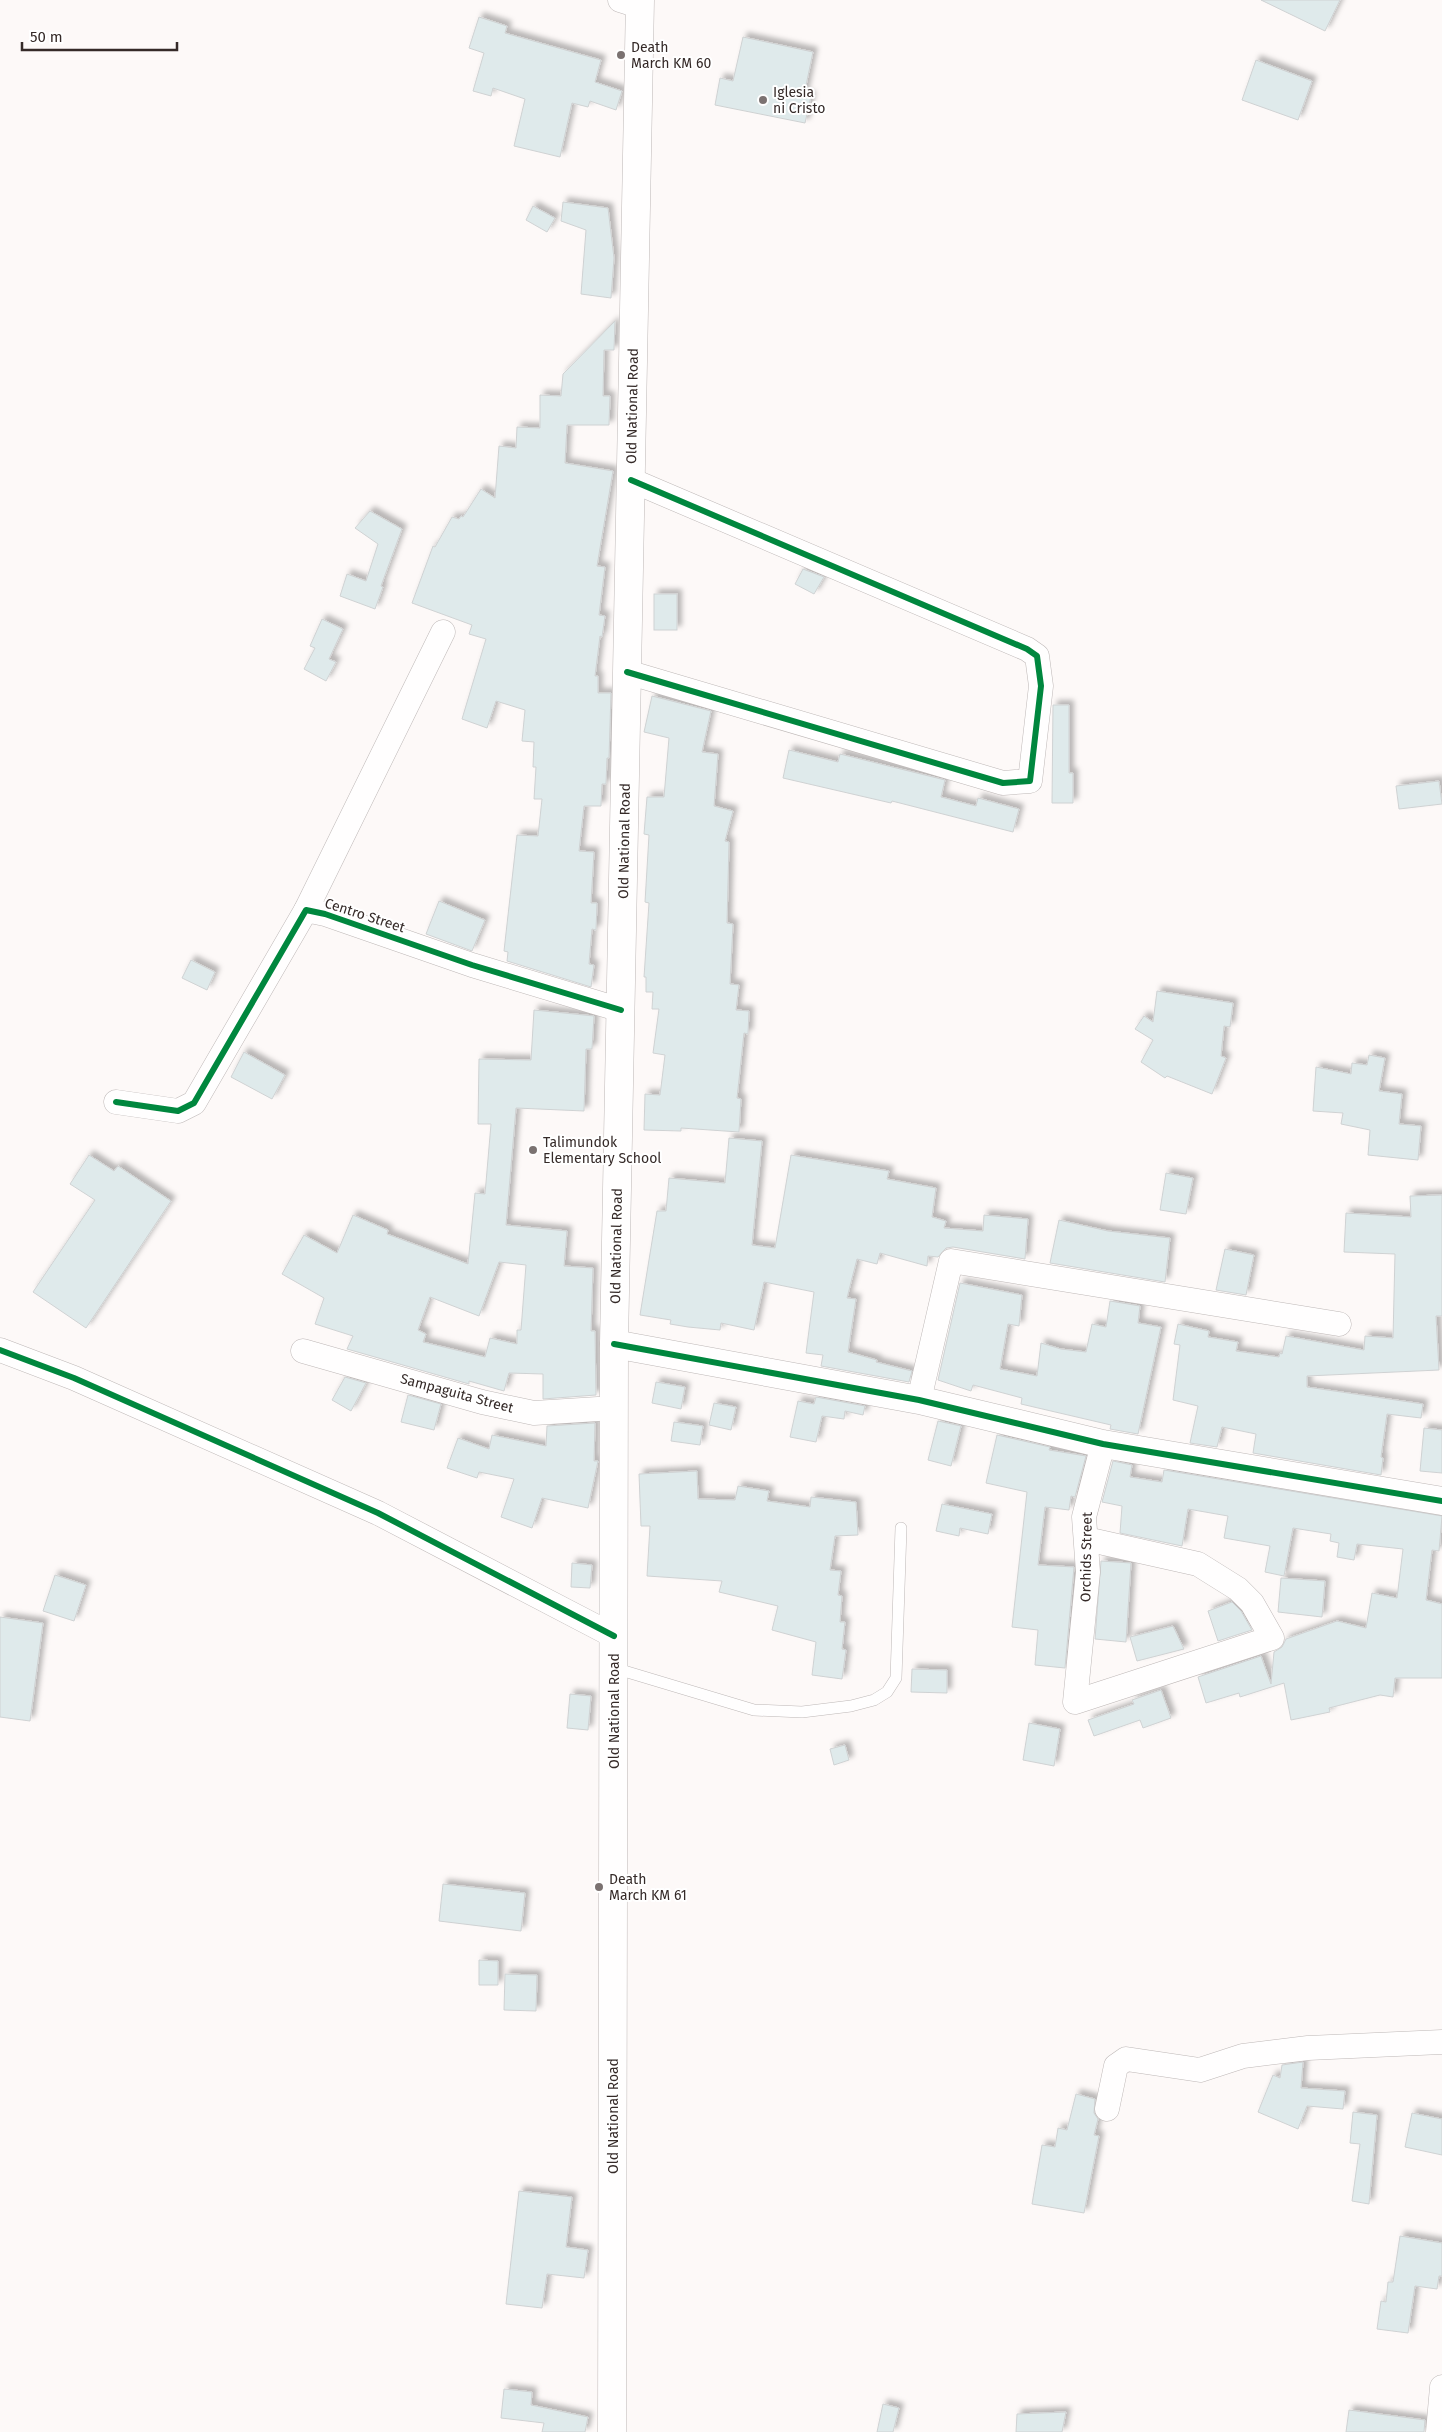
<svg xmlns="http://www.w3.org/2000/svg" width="1442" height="2432" viewBox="0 0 1442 2432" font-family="'Fira Sans',sans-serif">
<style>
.building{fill:#dfeaeb;stroke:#cfd2d3;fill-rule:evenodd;filter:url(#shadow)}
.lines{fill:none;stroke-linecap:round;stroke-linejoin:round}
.lane-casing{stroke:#beb8b7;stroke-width:12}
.street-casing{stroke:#beb8b7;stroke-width:25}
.secondary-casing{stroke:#beb8b7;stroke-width:29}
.lane{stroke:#fffefe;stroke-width:11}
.street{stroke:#fffefe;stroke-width:24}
.secondary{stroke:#fffefe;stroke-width:28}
.cycleway-casing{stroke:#fff;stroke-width:9}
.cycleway{stroke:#00873e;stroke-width:6}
.poi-dot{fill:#7b7271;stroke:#fff;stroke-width:2}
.labels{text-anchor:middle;stroke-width:4;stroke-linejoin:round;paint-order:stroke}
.poi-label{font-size:14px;fill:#352a28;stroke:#fff;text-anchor:start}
.street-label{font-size:14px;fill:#352a28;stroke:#fff}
</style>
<defs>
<filter id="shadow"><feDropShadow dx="4.5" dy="-4.5" stdDeviation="2.5" flood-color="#0004"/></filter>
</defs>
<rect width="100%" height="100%" fill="#fdf9f8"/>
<g class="building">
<polygon points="1261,0 1340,0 1325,31"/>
<polygon points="479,17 507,26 505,33 601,60 595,82 622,91 616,110 590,101 588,107 572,103 560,157 514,146 525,99 493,88 491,96 473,91 484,53 469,48"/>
<polygon points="743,37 813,52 804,95 811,96 805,123 715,105 720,78 733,81"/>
<polygon points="1256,60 1312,81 1298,120 1242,100"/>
<polygon points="563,202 608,208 614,258 611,298 581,294 586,230 561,221"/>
<polygon points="533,206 555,218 547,232 526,220"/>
<polygon points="615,321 614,350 604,350 603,396 610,396 609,425 567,425 565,463 613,471 597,566 605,567 599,615 605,616 602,637 600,636 595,676 598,676 598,693 611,693 609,758 607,758 606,784 602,784 601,806 584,806 579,851 594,852 591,903 597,903 596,930 592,929 589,964 594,965 591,987 507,961 508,952 504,951 517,835 538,836 542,799 534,799 536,767 533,767 534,742 522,741 525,710 496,701 487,728 462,719 486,639 469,634 472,625 412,603 433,546 435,547 452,517 459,519 461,516 463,517 481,489 495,498 499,446 516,448 517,427 540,428 540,395 561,396 563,374"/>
<polygon points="370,511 402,529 381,586 383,587 375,609 340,596 347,574 366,581 378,544 355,528"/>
<polygon points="803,569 824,577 814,594 795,584"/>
<rect x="654" y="594" width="23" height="36"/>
<polygon points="322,619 343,629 329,659 336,662 326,681 304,669 315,648 310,646"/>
<polygon points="652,696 711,711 702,752 718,754 714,806 733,811 725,841 729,842 727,923 733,924 730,984 739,985 736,1010 749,1011 748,1034 744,1033 737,1098 741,1099 739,1132 681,1128 681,1131 644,1130 645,1094 660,1095 665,1055 653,1053 659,1009 652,1009 653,992 646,992 646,977 644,977 649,903 645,902 649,835 644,834 647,797 664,797 669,738 644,732"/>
<polygon points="1053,705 1069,705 1069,773 1073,773 1073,803 1052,803"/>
<polygon points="789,750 838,762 840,754 945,780 941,797 976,806 978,798 1019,809 1013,832 892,801 891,803 783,778"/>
<polygon points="1439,781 1442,804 1399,809 1396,786"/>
<polygon points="439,901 485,920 472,951 426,934"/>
<polygon points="191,960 215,972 207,990 182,978"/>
<polygon points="1157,991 1233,1003 1230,1027 1224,1026 1221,1056 1226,1058 1212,1094 1167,1076 1165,1078 1141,1062 1153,1040 1135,1029 1144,1016 1153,1022"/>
<path d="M534 1010 594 1016 592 1049H586L584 1111 516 1108 506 1225 567 1231 564 1266 593 1268 591 1331H595L596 1395 543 1399V1374L509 1373 504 1391 469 1381V1384L347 1349 353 1336 315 1324 324 1298 282 1274 304 1235 337 1253 353 1215 388 1230 387 1234 468 1264 475 1193 485 1194 491 1124H478L479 1059 531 1060ZM499 1262 526 1265 521 1330H517V1344L490 1338 485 1357 423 1342 426 1334 418 1330 430 1297 479 1316Z"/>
<polygon points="244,1052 285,1075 272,1099 231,1077"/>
<polygon points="1369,1055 1385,1058 1379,1091 1402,1094 1399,1124 1421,1126 1418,1160 1368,1155 1370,1130 1341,1124 1343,1113 1313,1111 1316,1067 1351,1074 1352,1063 1367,1065"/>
<polygon points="729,1138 762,1141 752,1245 775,1248 791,1155 889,1171 887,1179 936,1188 932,1217 946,1221 944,1228 983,1231 984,1215 1028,1219 1025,1259 953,1247 946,1248 938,1257 928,1256 927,1266 880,1253 877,1264 857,1259 847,1298 856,1299 848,1352 877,1360 876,1362 912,1371 909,1382 821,1366 823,1355 806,1353 814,1292 764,1282 754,1330 721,1323 720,1330 688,1327 670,1324 671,1320 640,1315 657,1211 666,1211 669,1178 725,1183"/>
<polygon points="89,1155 114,1171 118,1166 171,1201 86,1328 33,1292 95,1200 70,1184"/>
<polygon points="1166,1173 1193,1178 1186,1214 1160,1210"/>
<polygon points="1442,1195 1442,1316 1436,1316 1439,1370 1307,1376 1307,1387 1423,1404 1421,1418 1387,1414 1381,1457 1383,1458 1381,1475 1253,1453 1256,1434 1222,1427 1217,1447 1190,1443 1198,1406 1173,1400 1180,1345 1174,1344 1178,1324 1209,1331 1208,1337 1238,1342 1236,1351 1279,1357 1280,1353 1282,1354 1286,1336 1364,1350 1365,1336 1393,1338 1395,1254 1344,1252 1346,1213 1411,1217 1410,1196"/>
<polygon points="1059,1220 1108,1231 1170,1238 1165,1282 1050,1263"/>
<polygon points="1225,1249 1254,1255 1246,1295 1216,1290"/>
<polygon points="960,1283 1022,1295 1019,1326 1008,1324 1000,1369 1037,1376 1041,1343 1061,1349 1086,1352 1092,1324 1106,1327 1110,1301 1140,1306 1138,1323 1161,1327 1138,1434 1110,1429 1111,1425 1021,1404 1022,1398 973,1385 971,1391 938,1380"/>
<polygon points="345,1377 366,1383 351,1411 332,1400"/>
<polygon points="656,1382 685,1387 681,1409 652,1403"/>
<polygon points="408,1395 441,1404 434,1430 401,1422"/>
<polygon points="816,1397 865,1406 863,1415 845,1411 844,1419 822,1416 816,1442 790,1437 798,1401 814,1404"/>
<polygon points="714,1403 736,1407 731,1430 709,1425"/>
<polygon points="938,1421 961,1426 951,1466 928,1460"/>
<polygon points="674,1422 703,1426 700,1445 671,1441"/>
<polygon points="595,1423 594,1461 598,1461 588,1508 542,1498 532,1528 501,1517 514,1479 479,1472 477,1478 447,1468 458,1438 489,1449 492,1435 546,1446 547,1426"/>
<polygon points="1424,1428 1442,1430 1442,1473 1420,1471"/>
<polygon points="997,1435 1050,1447 1049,1450 1086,1456 1075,1497 1071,1496 1069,1510 1045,1507 1038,1565 1074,1567 1065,1668 1035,1665 1038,1630 1012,1627 1027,1492 986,1483"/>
<polygon points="1113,1461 1132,1465 1130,1477 1162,1482 1164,1470 1442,1516 1439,1551 1432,1550 1426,1600 1442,1604 1442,1678 1395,1678 1393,1697 1380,1695 1329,1708 1330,1712 1291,1720 1284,1683 1240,1697 1239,1693 1206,1703 1198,1677 1261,1656 1271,1684 1274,1652 1282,1647 1286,1639 1337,1621 1366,1628 1372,1593 1397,1598 1403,1549 1357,1544 1354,1560 1337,1557 1339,1543 1330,1541 1331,1534 1293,1528 1284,1576 1265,1572 1270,1546 1224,1538 1228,1516 1188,1509 1182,1546 1120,1533 1122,1506 1102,1502"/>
<polygon points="697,1471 698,1499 735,1500 738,1486 769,1491 767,1501 810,1507 811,1497 856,1502 858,1535 835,1536 830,1570 841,1571 838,1595 842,1596 840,1622 845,1622 842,1649 846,1650 842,1679 812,1675 816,1642 772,1630 778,1606 719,1592 722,1581 647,1576 650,1526 641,1526 639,1474"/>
<polygon points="942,1504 992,1514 988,1534 960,1528 959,1536 936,1531"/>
<polygon points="1101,1561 1131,1563 1126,1642 1095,1639"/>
<polygon points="572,1563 592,1565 590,1588 571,1587"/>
<polygon points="55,1575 86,1585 74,1621 43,1611"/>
<polygon points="1281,1578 1325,1581 1322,1617 1278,1612"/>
<polygon points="1232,1602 1241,1611 1252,1630 1218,1641 1208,1611"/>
<polygon points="0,1617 43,1623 30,1721 0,1717"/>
<polygon points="1173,1626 1184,1649 1137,1661 1130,1637"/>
<polygon points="912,1669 947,1670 947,1693 911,1692"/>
<polygon points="1161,1690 1171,1718 1143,1728 1140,1720 1094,1736 1088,1720 1134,1704 1132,1700"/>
<polygon points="570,1694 591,1696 588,1730 567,1728"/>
<polygon points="1029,1723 1060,1729 1054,1766 1023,1760"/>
<polygon points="845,1745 849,1760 834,1765 830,1749"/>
<polygon points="443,1884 525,1893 521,1931 439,1921"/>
<polygon points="479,1960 498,1961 498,1985 479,1985"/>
<polygon points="505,1974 537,1975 536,2011 504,2010"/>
<polygon points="1303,2062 1301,2088 1345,2091 1343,2109 1307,2106 1298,2129 1258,2112 1273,2075 1280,2078 1282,2065"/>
<polygon points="1076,2094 1095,2099 1094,2113 1098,2119 1094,2135 1099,2136 1084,2213 1032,2204 1042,2145 1055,2147 1058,2128 1067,2130"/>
<polygon points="1353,2112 1377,2115 1369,2204 1352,2201 1360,2144 1350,2143"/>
<polygon points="1412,2113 1442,2119 1442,2155 1405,2147"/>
<polygon points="519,2191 572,2197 566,2247 588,2250 584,2278 547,2274 542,2308 506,2304"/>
<polygon points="1400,2236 1442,2243 1442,2276 1439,2276 1437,2289 1415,2286 1408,2333 1377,2329 1381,2301 1386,2302 1388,2282 1393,2282"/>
<polygon points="504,2389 532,2392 531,2405 588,2417 585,2432 542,2432 544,2423 501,2418"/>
<polygon points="883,2404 899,2408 893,2432 877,2432"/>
<polygon points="1349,2410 1425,2420 1424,2432 1346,2432"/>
<polygon points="1066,2412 1062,2432 1016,2432 1017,2414"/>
</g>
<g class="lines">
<defs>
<polyline id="lane" points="614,1668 754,1710 802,1712 851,1706 874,1700 887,1692 896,1678 901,1528"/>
<g id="street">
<polyline points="620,0 639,6"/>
<polyline points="627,672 1003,783 1030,781 1041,686 1037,656 1027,649 631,480"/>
<polyline points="306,910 443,632"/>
<polyline points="116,1102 178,1111 194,1103 306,910 325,914 472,965 621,1010"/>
<polyline points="0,1350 74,1378 378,1513 614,1636"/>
<polyline points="303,1351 482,1402 534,1413 614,1408"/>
<polyline points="919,1400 951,1261 1339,1324"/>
<polyline points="1086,1539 1198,1564 1238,1589 1252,1603 1272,1638 1075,1702 1088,1572 1084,1517 1103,1444"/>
<polyline points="1107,2109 1116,2066 1126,2059 1200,2070 1243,2056 1308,2048 1442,2042"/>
<polyline points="1438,2432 1442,2387"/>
</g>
<g id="secondary">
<polyline points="614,1344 919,1400 1103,1444 1442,1501"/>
<polyline points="612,2432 614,1344 640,0"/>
</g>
</defs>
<use href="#lane" class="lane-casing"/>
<use href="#street" class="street-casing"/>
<use href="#secondary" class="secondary-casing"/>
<use href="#lane" class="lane"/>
<use href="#street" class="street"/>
<use href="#secondary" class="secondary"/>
<defs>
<g id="cycleway">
<polyline points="627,672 1003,783 1030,781 1041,686 1037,656 1027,649 631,480"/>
<polyline points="116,1102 178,1111 194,1103 306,910 325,914 472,965 621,1010"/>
<polyline points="614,1344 919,1400 1103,1444 1442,1501"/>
<polyline points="0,1350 74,1378 378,1513 614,1636"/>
</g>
</defs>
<use href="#cycleway" class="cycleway-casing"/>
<use href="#cycleway" class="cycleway"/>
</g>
<g class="poi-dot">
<circle cx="621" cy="55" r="5"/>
<circle cx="763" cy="100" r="5"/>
<circle cx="533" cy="1150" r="5"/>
<circle cx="599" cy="1887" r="5"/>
</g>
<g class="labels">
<g class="poi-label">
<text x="631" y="52">Death<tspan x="631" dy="16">March KM 60</tspan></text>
<text x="773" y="97">Iglesia<tspan x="773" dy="16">ni Cristo</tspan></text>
<text x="543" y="1147">Talimundok<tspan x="543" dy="16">Elementary School</tspan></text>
<text x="609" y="1884">Death<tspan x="609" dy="16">March KM 61</tspan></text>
</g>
<g class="street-label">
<text transform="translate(632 406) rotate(-89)" y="5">Old National Road</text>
<text transform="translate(624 841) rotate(-89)" y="5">Old National Road</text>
<text transform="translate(365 915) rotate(18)" y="5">Centro Street</text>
<text transform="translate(616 1246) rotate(-89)" y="5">Old National Road</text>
<text transform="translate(457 1393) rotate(15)" y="5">Sampaguita Street</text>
<text transform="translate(1086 1557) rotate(-89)" y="5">Orchids Street</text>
<text transform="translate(614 1711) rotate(-90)" y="5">Old National Road</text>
<text transform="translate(613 2116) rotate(-90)" y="5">Old National Road</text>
</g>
</g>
<path d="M22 42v8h155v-8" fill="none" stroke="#352a28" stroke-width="2.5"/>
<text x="30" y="42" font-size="15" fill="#352a28" stroke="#ffffff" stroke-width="4" paint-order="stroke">50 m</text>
</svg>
